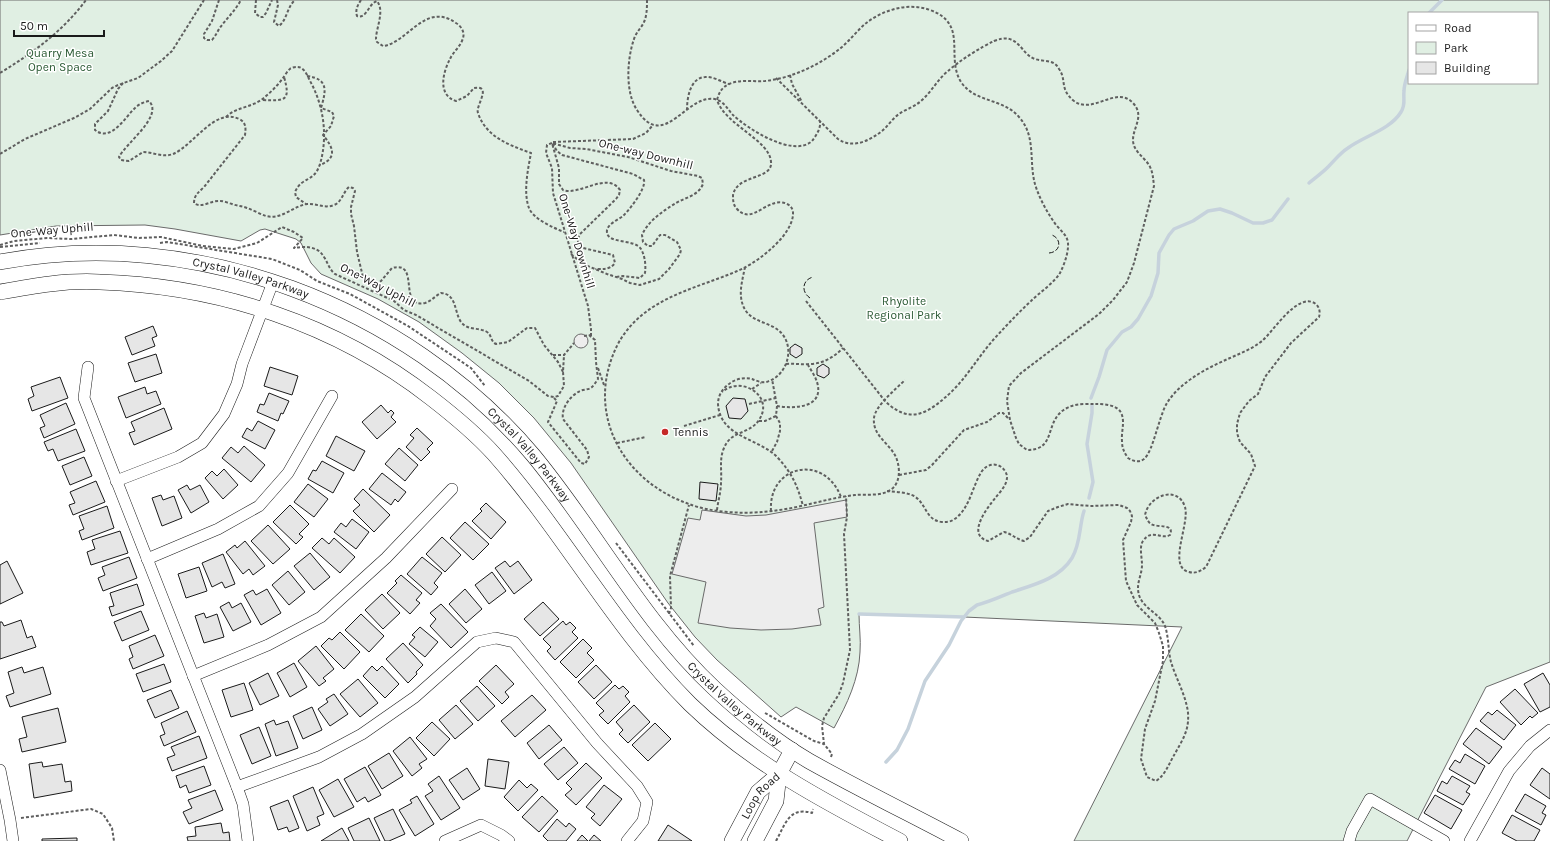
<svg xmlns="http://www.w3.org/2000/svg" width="1550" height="841" viewBox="0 0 1550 841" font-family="Karla,sans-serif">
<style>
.green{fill:#e0efe3;stroke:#6a6a6a;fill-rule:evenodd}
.parking{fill:#ededed;stroke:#6a6a6a}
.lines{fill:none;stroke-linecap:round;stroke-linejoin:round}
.stream{stroke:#c6d2dc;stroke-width:3.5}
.building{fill:#e6e6e6;stroke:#1a1a1a}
.street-casing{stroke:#1a1a1a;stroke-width:12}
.secondary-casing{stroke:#1a1a1a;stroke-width:16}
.path{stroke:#5f5f5f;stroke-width:2;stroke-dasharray:3 2;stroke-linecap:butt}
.street{stroke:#fff;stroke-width:11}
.secondary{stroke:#fff;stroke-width:15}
.fence{stroke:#1a1a1a;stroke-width:1;stroke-dasharray:5 2;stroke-linecap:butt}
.poi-dot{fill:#c62828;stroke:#fff;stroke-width:1.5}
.labels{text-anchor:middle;stroke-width:3;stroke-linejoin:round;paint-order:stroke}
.park-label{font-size:12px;fill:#2b5a34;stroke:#fff}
.street-label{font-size:12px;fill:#1a1a1a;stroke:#fff}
.poi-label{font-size:12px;fill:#1a1a1a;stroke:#fff;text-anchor:start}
</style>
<rect width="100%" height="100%" fill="#fff"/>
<path class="green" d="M0 0H1550V662L1486 687 1407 841H1074L1182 627 964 617 859 614C859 627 861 639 860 652 859 679 847 704 834 728L796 707 781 717 717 660 695 637 668 603 571 463 534 418 499 383 462 353 419 322 378 299 321 274 311 263 301 243 296 239 265 229 260 230 241 241 175 229 145 225 56 226 0 235ZM1409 13H1537V83H1409Z"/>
<g class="parking">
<circle cx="581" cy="341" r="7"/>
<polygon points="846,500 847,517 814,523 824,607 818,609 821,625 792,629 761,630 730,628 698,623 706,582 672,574 688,518 700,520 702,510 746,516 766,515"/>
</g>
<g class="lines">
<g class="stream">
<polyline points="1429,13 1442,0"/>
<path d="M1309 183C1315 178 1322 173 1328 167 1335 160 1340 153 1348 148 1364 136 1390 130 1401 112 1406 104 1403 99 1404 91 1404 84 1407 77 1409 70"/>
<polyline points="1091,398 1099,377 1107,350 1122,332 1131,327 1138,319 1151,296 1158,273 1159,253 1169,235 1174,229 1193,221 1208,211 1220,209 1232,213 1253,223 1263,223 1272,220 1288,199"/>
<polyline points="1089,498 1093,482 1087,444 1092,413 1092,405"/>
<polyline points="859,614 964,617"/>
<path d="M886 762 897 750 908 729 925 681 949 645 961 621 969 611 977 605C989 602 1000 597 1012 592 1033 585 1059 579 1072 558 1081 543 1079 526 1084 511"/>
</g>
</g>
<g class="building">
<polygon points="153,326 157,336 152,338 155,346 132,355 125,337"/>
<polygon points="795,344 802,348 802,354 796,358 790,354 790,348"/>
<polygon points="156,354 162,373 135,382 128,363"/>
<polygon points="823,364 829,368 829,374 824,378 817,375 817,368"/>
<polygon points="270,367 298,376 292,395 264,386"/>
<polygon points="60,377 68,398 32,411 28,399 34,396 31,387"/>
<polygon points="145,387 147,394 156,391 161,404 126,418 118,397"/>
<polygon points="269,393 289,401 283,414 281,413 278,421 257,412 260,404 264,405"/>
<polygon points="733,398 745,399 748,411 741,419 729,418 726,406"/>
<polygon points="66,403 75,424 44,438 40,428 45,426 40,415"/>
<polygon points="381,405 388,413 391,410 394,413 391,417 396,422 377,439 362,422"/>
<polygon points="164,408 172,429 134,445 129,433 135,431 131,422"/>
<polygon points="258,421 275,430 265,449 242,437 247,428 252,431"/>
<polygon points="417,428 433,443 427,449 430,452 421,461 406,447 414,438 410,435"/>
<polygon points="76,429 85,451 58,461 53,449 48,451 44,442"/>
<polygon points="336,436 365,451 354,471 326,456"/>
<polygon points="244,446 265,465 251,482 222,458 231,447 238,453"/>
<polygon points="399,448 418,465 405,481 385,464"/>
<polygon points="84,457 92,476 70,485 62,466"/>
<polygon points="322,461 344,473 333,493 308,479 313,470 316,471"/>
<polygon points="224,469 238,485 223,499 205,478 212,471 217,476"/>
<polygon points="382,473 406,492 398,502 395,499 391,505 369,489"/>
<polygon points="96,481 105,502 73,515 69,505 75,503 70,492"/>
<polygon points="700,482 718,484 716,501 699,499"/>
<polygon points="308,484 328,499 314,517 294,502"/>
<polygon points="187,485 190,490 200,485 209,502 191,513 178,490"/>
<polygon points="363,489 390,515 374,532 353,511 360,505 354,499"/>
<polygon points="161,495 163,500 174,496 182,518 162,526 152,498"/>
<polygon points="486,503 506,522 491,539 472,521 482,511 480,509"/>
<polygon points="290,505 309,524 299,534 303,537 296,544 273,522"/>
<polygon points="107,506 114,528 82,540 79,531 84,529 79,516"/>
<polygon points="352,519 369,532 356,549 334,532 341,523 346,527"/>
<polygon points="465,522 489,544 473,560 450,538"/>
<polygon points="268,525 290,549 273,564 251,541"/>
<polygon points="120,531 128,553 91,565 87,552 95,549 92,540"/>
<polygon points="442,537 461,555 445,572 426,554"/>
<polygon points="322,538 329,544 334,538 355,557 340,573 312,548"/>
<polygon points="245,541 265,566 253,575 249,569 243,574 226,552 235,545 237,548"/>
<polygon points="310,553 330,577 314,590 294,566"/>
<polygon points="223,554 235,584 225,588 222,582 212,587 202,563"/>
<polygon points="129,557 137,578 103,591 98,578 105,575 102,567"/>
<polygon points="422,557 442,573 434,583 438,587 431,595 407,574"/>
<polygon points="7,561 23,593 0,604 0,565"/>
<polygon points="505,561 510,567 518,561 532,580 514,594 495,568"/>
<polygon points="199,567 207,591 186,598 178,574"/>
<polygon points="288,571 305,592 289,605 272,585"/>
<polygon points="492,572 506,591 489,604 475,585"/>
<polygon points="401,575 422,593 416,600 420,603 410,614 387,593 397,583 395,581"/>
<polygon points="137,584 144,605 112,616 109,607 114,606 110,593"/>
<polygon points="267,589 281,613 261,625 244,595 253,590 256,595"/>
<polygon points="465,589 482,609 466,623 449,604"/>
<polygon points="382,594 400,613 383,629 365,610"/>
<polygon points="229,602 232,608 241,603 251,622 233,631 220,607"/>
<polygon points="543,602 559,619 540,636 524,619"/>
<polygon points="441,604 468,632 451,648 430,626 436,619 430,613"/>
<polygon points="141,611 149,630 122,641 114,622"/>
<polygon points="204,613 206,618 217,614 224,637 204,643 195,616"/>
<polygon points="361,614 384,636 369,652 345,630"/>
<polygon points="21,620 27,638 32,636 36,647 0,659 0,622 2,622 4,626"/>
<polygon points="563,621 566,625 570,622 576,628 572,632 578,638 555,660 547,651 551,647 543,639"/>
<polygon points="420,627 438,642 425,657 409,644 415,637 412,635"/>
<polygon points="340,632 360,652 344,669 321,646 329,638 332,640"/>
<polygon points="155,635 164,656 133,669 129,659 133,657 129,646"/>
<polygon points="583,639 592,648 587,653 594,660 576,678 560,662"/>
<polygon points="403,643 423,665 416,672 417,674 408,683 386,659"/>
<polygon points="316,646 334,669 323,678 326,681 319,686 298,661"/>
<polygon points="294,663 307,687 290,697 277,673"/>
<polygon points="164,664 171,682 143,692 136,674"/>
<polygon points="496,665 514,684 505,692 509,697 502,704 479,681"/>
<polygon points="596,665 612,682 594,699 578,682"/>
<polygon points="372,666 377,671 382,666 399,684 385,698 363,676"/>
<polygon points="22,667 24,673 43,667 51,694 10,707 6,696 14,693 8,672"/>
<polygon points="268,673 279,696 260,705 249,683"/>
<polygon points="1543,673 1550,685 1550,707 1540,712 1524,684"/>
<polygon points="358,679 378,703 360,717 340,694"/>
<polygon points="244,683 253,710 231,717 222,690"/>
<polygon points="615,685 619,689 623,686 629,692 625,696 630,702 608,724 599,715 604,711 596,703"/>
<polygon points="477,686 495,706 478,721 460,701"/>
<polygon points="1515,689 1538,713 1532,718 1530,716 1521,725 1500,702"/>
<polygon points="171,690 179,708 155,718 147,700"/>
<polygon points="334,694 348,714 330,726 318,709 328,702 326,699"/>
<polygon points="532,695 546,710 515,737 501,721"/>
<polygon points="456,705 473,724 455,739 439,720"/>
<polygon points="634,705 650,722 628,743 619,734 623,730 616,722"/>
<polygon points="312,707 322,730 303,739 293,716"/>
<polygon points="58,708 66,742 22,752 19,739 27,737 22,717"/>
<polygon points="1497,710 1516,725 1504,740 1480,721 1488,712 1492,715"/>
<polygon points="187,711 196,732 164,746 160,736 165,734 161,723"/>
<polygon points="274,720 276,725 288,721 298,748 276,756 265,724"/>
<polygon points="432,722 450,739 434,756 416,738"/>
<polygon points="655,723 671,739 648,761 632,745"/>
<polygon points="549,725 562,740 539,759 527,743"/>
<polygon points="259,727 271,756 252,764 240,735"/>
<polygon points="1476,728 1502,747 1489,764 1463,744"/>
<polygon points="199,736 207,758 172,771 167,758 175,755 171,747"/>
<polygon points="410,737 427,759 419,764 422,768 412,776 393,751"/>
<polygon points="564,747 578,763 558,780 544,764"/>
<polygon points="389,753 403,776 382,789 368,766"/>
<polygon points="1465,754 1485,766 1475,784 1449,769 1455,760 1460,763"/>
<polygon points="488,759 509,762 505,789 485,786"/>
<polygon points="42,762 43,767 62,764 65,782 71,781 72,791 34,798 29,764"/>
<polygon points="586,763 602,778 576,805 565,795 572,789 566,783"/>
<polygon points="204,766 211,785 189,793 186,785 180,788 176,776"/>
<polygon points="365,767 381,795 368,802 365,797 357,802 344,779"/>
<polygon points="467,768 480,789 463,800 449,780"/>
<polygon points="1542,768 1550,774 1550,799 1530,785"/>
<polygon points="439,776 460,808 441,820 425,796 433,791 428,784"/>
<polygon points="1452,776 1470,786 1466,792 1470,794 1463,805 1437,791 1442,781 1447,784"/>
<polygon points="338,779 354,807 334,817 319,790"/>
<polygon points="519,780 527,788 531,784 538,790 518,811 504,797"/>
<polygon points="604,785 622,799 600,826 591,818 595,814 586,807"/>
<polygon points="313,787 324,814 317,817 320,825 307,831 293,796"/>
<polygon points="215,790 223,810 189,824 183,812 192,808 188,800"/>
<polygon points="1525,794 1546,806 1542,813 1546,815 1541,825 1515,811"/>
<polygon points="1435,795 1462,810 1451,829 1424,813"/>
<polygon points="417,796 434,824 415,836 399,810 412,803 410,800"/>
<polygon points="542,796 558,811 539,832 522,817"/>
<polygon points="288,800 299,828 289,832 287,827 278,830 270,807"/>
<polygon points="393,809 405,834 389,841 385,841 374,818"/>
<polygon points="1512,815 1540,830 1534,841 1517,841 1502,833"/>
<polygon points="369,818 380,841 354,841 348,828"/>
<polygon points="557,819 566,827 569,823 576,829 566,841 548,841 543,836"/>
<polygon points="221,823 223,833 229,832 230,841 188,841 187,837 196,836 195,827"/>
<polygon points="668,825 692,841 658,841"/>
<polygon points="342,828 349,841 321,841"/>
<polygon points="582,835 588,841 577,841"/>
<polygon points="594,835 601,841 589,841"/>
<polygon points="77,838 77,841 42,841 42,839"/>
</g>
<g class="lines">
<defs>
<g id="street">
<polyline points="88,367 84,398 237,787 243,804 248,841"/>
<polyline points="116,481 178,457 202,443 224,414 237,384 242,364 273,282"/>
<polyline points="147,559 218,529 259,506 288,473 332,396"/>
<polyline points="193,676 268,645 321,617 386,558 452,489"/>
<polyline points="0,770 10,820 13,841"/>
<polyline points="237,787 319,757 362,734 415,697 477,642 496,638 514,642 597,743 637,786 647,802 643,821 627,841"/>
<polyline points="445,841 481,825 501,835 509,841"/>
<polyline points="1349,841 1352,831 1370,799 1444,841"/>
<polyline points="1470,841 1509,771 1530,746 1550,730"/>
</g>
<g id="secondary">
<path id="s1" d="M0 262C194 225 406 305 533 455 596 531 642 621 715 689 743 715 775 741 809 761 859 789 910 814 961 841"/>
<path d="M0 292C33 286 66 280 100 282 220 286 336 324 431 398 453 415 475 433 494 454 564 533 615 629 690 704 751 763 825 802 900 841"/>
<path id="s2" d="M732 841 758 792 779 774 792 750"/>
<polyline points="755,841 776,801 779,774"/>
</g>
</defs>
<use href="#street" class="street-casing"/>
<use href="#secondary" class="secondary-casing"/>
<g class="path">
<path d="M219 0 212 21 204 34V38L207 40H212C215 36 217 33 219 29 226 19 235 11 241 0"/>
<polyline points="256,0 255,13 260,17 263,17 266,13 272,0"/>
<path d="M277 0 278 5 274 22 279 26C287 20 287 7 295 0"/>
<path d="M361 0C358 5 355 9 357 16 367 19 368 4 377 1 385 11 376 28 376 39L377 42 383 46C408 43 425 1 456 23 461 26 465 32 463 38 461 46 453 52 450 59 443 72 437 95 456 101L467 96 474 88C493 85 475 106 478 113 486 137 509 145 531 153 528 169 523 192 529 208 533 219 554 228 564 232"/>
<path d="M647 0C647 8 647 17 643 24 640 29 636 33 634 39 627 59 625 92 637 110 665 154 688 89 718 100 725 103 728 110 733 115 748 129 793 158 812 141 816 136 821 128 820 122"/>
<path d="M0 73C34 52 62 32 86 0"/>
<polyline points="790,75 792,84 802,102"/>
<path d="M307 76C329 79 326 91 321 108L332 112 334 116 331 126 323 135C333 147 338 158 320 165"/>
<path d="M776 78 838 139C853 149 869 141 882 131 888 126 892 119 899 114 906 109 915 107 922 100 932 91 938 79 948 71 959 61 981 47 994 41 1019 31 1020 54 1035 59 1044 62 1054 59 1059 69 1067 80 1059 89 1074 101 1093 115 1116 85 1133 103 1145 116 1133 127 1133 140 1133 151 1144 157 1149 165 1153 172 1153 178 1154 186L1134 263 1127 282 1113 300 1099 314 1021 373 1009 386 1007 401 1010 420 1016 438 1019 444 1027 450C1058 450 1043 420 1067 408 1076 403 1088 404 1097 404 1105 404 1115 405 1120 411 1126 420 1121 431 1122 441 1122 448 1124 452 1128 458 1133 461 1139 463 1144 459 1153 452 1159 416 1167 403 1180 382 1207 368 1230 358 1241 353 1252 349 1262 341 1274 330 1288 307 1304 302 1314 299 1322 307 1319 317L1291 343 1265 377 1258 394 1249 401 1240 413 1237 424V433L1240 442 1251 454 1255 466 1206 567C1200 571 1196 574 1189 572 1167 567 1190 524 1185 507 1178 485 1149 495 1145 515 1147 519 1148 522 1151 524 1157 528 1175 523 1170 535 1161 540 1152 528 1143 541 1139 547 1142 557 1142 565 1142 573 1138 580 1138 588 1138 608 1159 611 1165 626 1169 638 1168 651 1171 662 1176 679 1190 703 1188 720 1188 733 1179 746 1173 757 1168 766 1165 775 1156 781L1147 777 1141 759 1145 729 1155 701 1163 661V646L1159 633 1155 623 1137 605 1126 581 1123 540 1131 522 1132 516 1130 511 1127 508 1119 505 1090 506 1068 504 1058 507 1048 511 1030 537 1024 541C1016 539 1012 534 1004 532L988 541C966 535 987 508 996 497 1002 490 1011 480 1005 471 999 462 988 463 982 471 972 486 970 510 953 520 950 522 946 522 942 522 925 520 927 504 914 496 906 492 896 492 887 491"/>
<path d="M123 83 118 89 108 111 95 124V130C111 143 126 116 135 108 139 104 144 102 149 101 164 116 125 144 119 157L121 160 129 161 143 152C153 152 163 158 173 154 194 145 215 107 239 119 246 122 246 128 245 135L204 187C199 192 194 195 194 203 202 209 211 200 220 201 224 201 228 203 232 204 237 206 242 206 247 208 253 210 260 214 266 216 282 220 293 206 307 204 316 203 324 209 334 205 342 202 343 192 349 187L353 188 355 191 351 207V214L354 226 357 252 363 277 367 283 375 285 381 281 392 268C421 260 397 309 425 303 432 301 436 295 441 293 457 294 454 312 461 322 468 331 479 327 487 332 492 335 490 341 496 344L508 342 527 328H535L544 345 558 362 563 372"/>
<path d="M263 100C285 101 291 101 284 77"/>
<path d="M687 110C687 98 690 78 705 77 712 76 722 82 729 84"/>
<path d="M226 117C237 106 254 108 266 96 272 91 278 85 283 78 285 76 287 71 290 69 290 68 295 67 296 67 304 66 307 75 310 81 324 106 328 137 320 164 314 183 302 176 295 192L296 197 306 204"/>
<polyline points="553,142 633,139 646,133 653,125"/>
<polyline points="0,154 25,139 74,118 90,109 112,88 118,85 138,78 161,61 172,51 204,0"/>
<polyline points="160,243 167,242 272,259 300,270 317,281 350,294 408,326 471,368 485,386"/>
<path d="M0 245 14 241 47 238 71 239 114 235 139 238 161 237 203 246 234 249 257 243 282 227 294 232 303 238 294 248C305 246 318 246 324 257 328 263 329 269 335 274L394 301 404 310 416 315 529 381 548 396 554 397 558 396 564 386 563 372 564 355"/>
<polyline points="0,247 40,243"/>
<path d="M571 254 583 264 607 274 622 279 630 283 640 285 659 279 669 269 680 254 681 250 677 242 665 235H660L652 246H648L643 242 642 235C648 221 663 211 676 203 686 197 698 196 703 184L702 178 698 176 671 171 628 157 586 149 570 148 552 143 557 151 562 155 633 174 644 180C646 189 630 209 623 216 618 220 609 223 607 230 605 245 634 238 641 249 645 256 646 265 645 273L640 278 623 276 616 277"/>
<path d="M745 267C743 277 740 288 741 297 745 331 782 315 788 347 790 360 783 376 769 381 764 384 757 381 752 379 744 377 735 379 729 384 722 389 718 396 718 404 720 438 760 438 778 458 792 473 798 487 803 506"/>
<path d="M806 301 885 401C894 410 907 418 921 413 931 410 940 402 948 395 966 379 978 357 994 339 1006 326 1018 313 1031 301 1040 292 1053 284 1060 273 1064 265 1068 254 1068 246 1069 235 1059 230 1054 222 1047 212 1041 201 1037 190 1027 165 1038 138 1019 117 1003 98 975 103 961 82 945 56 969 24 930 10 908 2 882 10 865 24 857 31 850 40 842 47 820 65 792 78 765 81 753 82 740 79 729 84 721 88 719 93 717 100 725 125 770 140 771 162 773 180 737 174 733 195 733 200 733 205 737 209 749 222 760 208 772 204 781 200 794 203 793 215 791 236 761 259 744 268 714 282 681 289 653 307 639 316 627 328 619 342 583 409 620 480 689 504 709 512 741 514 762 512 775 511 788 509 801 506 819 502 837 497 855 495 867 494 883 497 893 488 900 481 900 469 897 460 892 444 872 437 874 418 875 406 896 389 905 380"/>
<polyline points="584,336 589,335 595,340 596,362"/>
<path d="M591 336V329L588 306 553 193 552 168 546 153 547 145 552 143 559 168V184L563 190C580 196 607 171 620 190L619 195 616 199 580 234 578 238V243L583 248 613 255 615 263C610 270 603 269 595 269"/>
<polyline points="553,355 564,355 574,343"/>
<path d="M786 364C794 363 801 365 809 364 823 364 834 357 843 348"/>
<polyline points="598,368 604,385"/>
<polyline points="752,389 761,383"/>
<path d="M554 398 557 401 548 422 581 463 585 464 589 457 587 450 563 419C561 408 570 396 580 391 584 389 589 390 592 387 594 385 596 382 598 379L596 362"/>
<polyline points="749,404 776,398"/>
<path d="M777 406C794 409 825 408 817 382 815 376 811 370 808 365"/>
<polyline points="759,421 765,421 776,416"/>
<polyline points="684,426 720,415"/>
<polyline points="617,443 646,437"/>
<polyline points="772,451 777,442 780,431 780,423 776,416 777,406 772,379"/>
<polyline points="899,475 926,470 932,465 964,430 987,422 999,413 1003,413 1009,419"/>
<path d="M717 510C718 501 721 492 721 482 722 471 719 459 724 448 731 430 749 435 759 420 775 396 741 375 722 392"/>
<path d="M771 511C768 465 824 453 841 497"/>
<polyline points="616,543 694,646"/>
<polyline points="669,614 671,608 670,576 689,505"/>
<polyline points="765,713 814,741 824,744"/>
<polyline points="831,757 832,754 824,744 822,726 824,718 839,694 843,683 850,650 844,534 847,517 846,496"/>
<polyline points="21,818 91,809 103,814 112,828 114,841"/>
<path d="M776 841C785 825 789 806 812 813L813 809"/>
</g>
<use href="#street" class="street"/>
<use href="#secondary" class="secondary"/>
<g class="fence">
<path d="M1049 253C1061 252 1062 239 1052 235"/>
<path d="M810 298C801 292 802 280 813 277"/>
</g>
</g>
<circle class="poi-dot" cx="665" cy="432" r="4"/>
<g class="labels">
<g class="park-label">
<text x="60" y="57">Quarry Mesa<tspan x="60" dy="14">Open Space</tspan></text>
<text x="904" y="305">Rhyolite<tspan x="904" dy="14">Regional Park</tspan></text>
</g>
<g class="street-label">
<text transform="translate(646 154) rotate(14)" y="4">One-way Downhill</text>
<text transform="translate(52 230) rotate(-5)" y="4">One-Way Uphill</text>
<text transform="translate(577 241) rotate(73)" y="4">One-Way Downhill</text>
<text dy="4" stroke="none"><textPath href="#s1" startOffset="254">Crystal Valley Parkway</textPath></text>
<text transform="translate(378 285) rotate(27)" y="4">One-Way Uphill</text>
<text dy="4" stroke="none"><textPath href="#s1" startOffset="590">Crystal Valley Parkway</textPath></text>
<text dy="4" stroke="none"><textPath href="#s1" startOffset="914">Crystal Valley Parkway</textPath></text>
<text dy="4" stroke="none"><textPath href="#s2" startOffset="54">Loop Road</textPath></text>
</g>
<g class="poi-label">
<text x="673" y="436">Tennis</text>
</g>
</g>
<rect x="1408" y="12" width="130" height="72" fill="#ffffff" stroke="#a3a3a3"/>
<rect x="1416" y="25" width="20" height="6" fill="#ffffff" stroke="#a3a3a3"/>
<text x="1444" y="32" font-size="12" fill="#1a1a1a">Road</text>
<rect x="1416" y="42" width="20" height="12" fill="#e0efe3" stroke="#a3a3a3"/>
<text x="1444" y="52" font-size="12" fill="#1a1a1a">Park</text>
<rect x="1416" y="62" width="20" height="12" fill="#e6e6e6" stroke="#a3a3a3"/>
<text x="1444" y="72" font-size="12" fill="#1a1a1a">Building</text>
<path d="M14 30v6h90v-6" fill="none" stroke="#1a1a1a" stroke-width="2"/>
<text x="20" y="30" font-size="12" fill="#1a1a1a" stroke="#ffffff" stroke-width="3" paint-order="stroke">50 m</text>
</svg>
